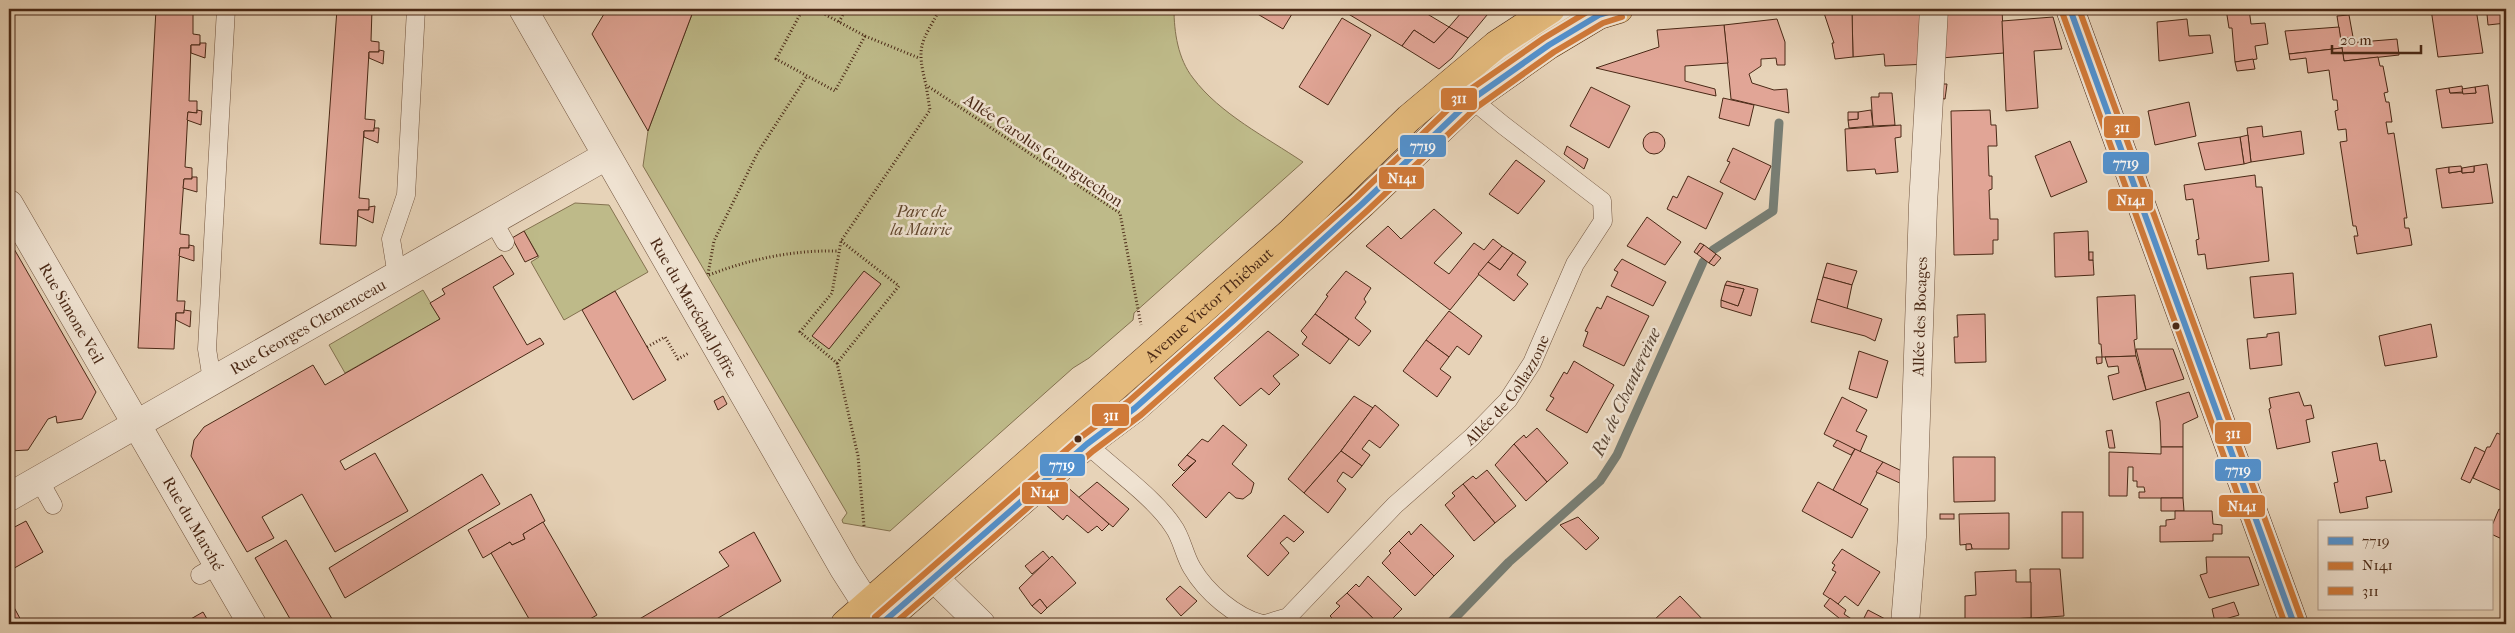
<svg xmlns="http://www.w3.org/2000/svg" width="2515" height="633" viewBox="0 0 2515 633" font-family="'IM FELL French Canon',serif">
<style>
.green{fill:#beba89;stroke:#847250}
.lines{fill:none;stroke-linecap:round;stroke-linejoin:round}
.stream{stroke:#787e74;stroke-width:9}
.building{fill:#e1a596;stroke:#4a2916}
.lane-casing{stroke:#71543e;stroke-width:19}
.street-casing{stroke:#71543e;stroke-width:29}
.secondary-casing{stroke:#4a2916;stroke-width:29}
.primary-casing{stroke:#4a2916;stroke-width:29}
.path{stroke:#4a2916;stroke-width:3;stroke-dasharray:1 2.5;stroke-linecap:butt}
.lane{stroke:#efe2d1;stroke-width:18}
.street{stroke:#efe2d1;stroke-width:28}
.secondary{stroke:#efe2d1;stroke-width:28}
.primary{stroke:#e4ba7c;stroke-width:28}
.bus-1-casing{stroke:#efe2d1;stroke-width:10}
.bus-2-casing{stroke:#efe2d1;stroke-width:10}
.bus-3-casing{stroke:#efe2d1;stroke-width:10}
.bus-1{stroke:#5291ce;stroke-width:6}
.bus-2{stroke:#d07a39;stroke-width:6}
.bus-3{stroke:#d07a39;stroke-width:6}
.bus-dot{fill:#4a2916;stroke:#efe2d1;stroke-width:2}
.labels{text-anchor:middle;stroke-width:5;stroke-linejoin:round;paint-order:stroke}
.street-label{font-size:16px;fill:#4a2916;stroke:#efe2d1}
.park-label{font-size:16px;font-style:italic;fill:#61462d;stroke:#efe2d1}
.water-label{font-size:18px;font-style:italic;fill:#594535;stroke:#efe2d1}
.line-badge{stroke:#efe2d1;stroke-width:2}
.badge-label{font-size:14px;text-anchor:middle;font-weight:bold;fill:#fff}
</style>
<rect width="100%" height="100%" fill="#e7d3b8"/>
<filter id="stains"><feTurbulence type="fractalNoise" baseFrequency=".004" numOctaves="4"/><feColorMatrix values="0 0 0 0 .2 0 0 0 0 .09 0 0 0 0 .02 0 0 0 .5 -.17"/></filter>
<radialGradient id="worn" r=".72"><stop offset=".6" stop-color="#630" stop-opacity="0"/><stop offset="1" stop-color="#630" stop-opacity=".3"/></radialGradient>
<g class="green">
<path d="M694 9H1174C1174 32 1178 59 1193 78 1220 114 1266 137 1303 162L1134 313 1133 320 1089 358 1073 368 890 531 843 523 842 520 847 513 643 166 648 131Z"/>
<polygon points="575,203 609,205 648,272 564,320 531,262 539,257 524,231"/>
<polygon points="423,290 440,319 345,373 329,345"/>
</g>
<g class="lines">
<g class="stream">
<polyline points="1713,250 1773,211 1779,123"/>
<polyline points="1449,624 1509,562 1600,481 1617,455 1703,262"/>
</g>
</g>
<g class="building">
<polygon points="156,9 193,9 193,34 200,35 200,45 191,45 189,101 197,101 197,113 188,112 185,167 192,168 192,179 184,179 180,234 189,235 189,248 180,248 177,301 185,301 184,313 176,313 174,349 138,348"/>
<polygon points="337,9 372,9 371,41 379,42 379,52 369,52 365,119 375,120 374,131 364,131 359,198 369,199 369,210 358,210 356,246 320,244"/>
<polygon points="607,9 694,9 648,131 592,34"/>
<polygon points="1249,9 1295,9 1283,29"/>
<polygon points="1340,9 1419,9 1449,27 1434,43 1414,30 1402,46"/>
<polygon points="1456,9 1492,9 1468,38 1449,27 1461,13"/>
<polygon points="1875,9 1928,9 1928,64 1885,66 1884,54 1853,57 1852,11"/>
<polygon points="1942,9 2002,9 2004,53 1941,58"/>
<polygon points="2226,9 2249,9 2251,24 2265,23 2268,44 2255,46 2257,59 2235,62 2232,28 2229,28"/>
<polygon points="2431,9 2476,9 2483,53 2438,57"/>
<polygon points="2481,9 2506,9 2506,23 2488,25 2487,14 2481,13"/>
<polygon points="1852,11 1853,57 1835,59 1832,43 1834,43 1824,13"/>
<polygon points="2349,15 2353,37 2347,38 2348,43 2397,39 2399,55 2344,61 2337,16"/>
<polygon points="2053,17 2062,49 2034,51 2038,108 2006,111 2002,21"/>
<polygon points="1342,18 1371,35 1328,105 1299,87"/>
<polygon points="1777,19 1785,42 1785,65 1777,65 1776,58 1761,59 1761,66 1749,74 1752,83 1774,90 1787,89 1789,113 1731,99 1724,25"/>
<polygon points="2187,19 2189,36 2210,35 2213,53 2159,61 2157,22"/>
<polygon points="1724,25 1728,63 1685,66 1685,81 1715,89 1716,96 1596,68 1659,47 1657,30"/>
<polygon points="1449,27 1468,38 1452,58 1439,69 1402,46 1414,30 1434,43"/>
<polygon points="2339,27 2342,48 2289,54 2285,31"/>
<polygon points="200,43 206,43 205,58 191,53 191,45 200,45"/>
<polygon points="2342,48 2344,61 2378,57 2380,66 2383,66 2388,92 2384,93 2386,102 2389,102 2392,122 2386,122 2388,134 2394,133 2407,218 2404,218 2405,228 2409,228 2412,245 2357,254 2354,236 2358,236 2356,226 2353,226 2340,142 2347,141 2346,129 2338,130 2335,111 2338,110 2337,100 2333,100 2329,70 2308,73 2306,58 2290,60 2289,54"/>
<polygon points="379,50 384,51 383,64 369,58 369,52 379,52"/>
<polygon points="2253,59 2255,69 2237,71 2235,62"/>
<polygon points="1939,84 1947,84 1945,99 1938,98"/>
<polygon points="2488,85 2493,123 2442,128 2436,90 2449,88 2450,93 2476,93 2475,87"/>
<polygon points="2462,86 2463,92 2450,93 2449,88"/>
<polygon points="1591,87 1630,106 1609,148 1570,126"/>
<polygon points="2475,87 2476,93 2463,94 2462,89"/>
<polygon points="1879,93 1892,93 1895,125 1873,126 1871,97 1879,97"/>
<polygon points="1723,98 1754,105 1749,126 1719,118"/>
<polygon points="2189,102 2196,136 2155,145 2148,111"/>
<polygon points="197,110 202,111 201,125 187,120 188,112 197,113"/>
<polygon points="1871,110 1873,126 1849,128 1848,120 1858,119 1858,112"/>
<polygon points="1990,110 1991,125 1996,125 1997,146 1988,146 1989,176 1992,176 1992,189 1989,190 1990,219 1998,219 1998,240 1993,240 1993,254 1954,255 1951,111"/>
<polygon points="1848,112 1858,112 1858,119 1848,120"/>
<polygon points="1901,125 1901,137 1895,138 1898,172 1876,174 1875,169 1847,171 1845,129"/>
<polygon points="2262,126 2263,137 2301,131 2304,154 2251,162 2247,128"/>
<polygon points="374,128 379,128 378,143 364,137 364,131 374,131"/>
<circle cx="1654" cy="143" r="11"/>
<polygon points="2248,135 2251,162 2244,164 2240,137"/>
<polygon points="2240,137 2244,164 2205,170 2198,143"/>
<polygon points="2070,141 2087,182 2051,197 2035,156"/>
<polygon points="1567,146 1588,159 1584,169 1564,154"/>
<polygon points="1733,148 1771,166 1755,200 1720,182 1730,162 1727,161"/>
<polygon points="1516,160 1545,181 1518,214 1489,194"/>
<polygon points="2487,164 2493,203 2442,208 2436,169 2449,167 2449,173 2462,171 2462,173 2474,172 2474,166"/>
<polygon points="2461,166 2462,171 2449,173 2449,167"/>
<polygon points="2474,166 2474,172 2462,173 2462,168"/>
<polygon points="2255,175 2256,187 2262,187 2269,261 2207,269 2205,254 2198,255 2196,240 2199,239 2193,199 2186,200 2184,185"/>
<polygon points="1688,176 1723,193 1706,229 1667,209 1673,196 1677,198"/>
<polygon points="192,177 197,177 197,192 183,188 184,179 192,179"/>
<polygon points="375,206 373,223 358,216 358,210 369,210 369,207"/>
<polygon points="1434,209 1462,233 1434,263 1449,274 1474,243 1484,250 1493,239 1502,246 1450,310 1366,246 1388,226 1401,239"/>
<polygon points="1647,217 1681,242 1665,265 1627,246"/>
<polygon points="524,231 538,256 525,262 512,238"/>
<polygon points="2088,231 2089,260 2093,260 2094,275 2055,277 2054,233"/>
<polygon points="9,240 96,392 82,419 57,423 56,416 48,419 28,450 9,451"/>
<polygon points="1700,243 1704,245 1697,254 1694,252"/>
<polygon points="189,245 194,246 194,261 179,256 180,248 189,248"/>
<polygon points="1704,245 1716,254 1709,263 1697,254"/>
<polygon points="1502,246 1513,253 1500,270 1488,262"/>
<rect x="2089" y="252" width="4" height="8"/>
<polygon points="1513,253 1526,262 1517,275 1528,284 1514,301 1478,274 1488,262 1500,270"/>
<polygon points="1716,254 1721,258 1714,266 1709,263"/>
<polygon points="502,255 514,274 493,287 527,345 540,338 544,344 340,461 345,470 375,453 408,511 335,552 302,494 262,517 274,538 247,552 191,456 194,440 204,427 313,365 325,385 440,319 430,303 445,294 442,289"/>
<polygon points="1622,259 1666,282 1653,306 1611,286 1618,272 1614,270"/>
<polygon points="1827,263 1857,271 1852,285 1823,277"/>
<polygon points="864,271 881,284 829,349 812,336"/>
<polygon points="1346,271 1371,288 1364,299 1366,302 1355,318 1371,331 1359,346 1315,314 1328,296 1326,295"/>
<polygon points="2293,273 2296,314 2254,318 2250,277"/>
<polygon points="1823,277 1852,285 1847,309 1817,299"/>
<polygon points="1727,281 1758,289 1751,316 1721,307 1721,300 1738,306 1744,289 1725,285"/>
<polygon points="1725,285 1744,289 1738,306 1721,300"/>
<polygon points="615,291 666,380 633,400 582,310"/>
<polygon points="2135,295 2137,339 2134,340 2136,356 2102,357 2101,344 2099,344 2097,297"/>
<polygon points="1607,296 1649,316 1624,366 1583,346 1588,332 1585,331 1597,307 1601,309"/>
<polygon points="1817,299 1882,319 1875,341 1865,336 1811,322"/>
<polygon points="184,310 191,311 190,327 176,320 176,313 184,313"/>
<polygon points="1449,311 1482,336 1469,355 1457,346 1449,357 1426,340"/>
<polygon points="1315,314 1349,339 1330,364 1302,344 1307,337 1301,331"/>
<polygon points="1985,314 1986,362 1955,363 1954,337 1958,337 1957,315"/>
<polygon points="2431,324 2437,357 2385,366 2379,336"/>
<polygon points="1268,331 1299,355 1273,376 1280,384 1269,395 1261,388 1240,406 1214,378"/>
<polygon points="2279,332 2282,365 2250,369 2247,339 2267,337 2267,334"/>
<polygon points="1426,340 1449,357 1440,369 1451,377 1437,397 1403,371"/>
<polygon points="2136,349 2173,349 2184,379 2146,390"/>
<polygon points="1859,351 1888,361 1877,398 1849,389"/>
<polygon points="2136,356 2146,390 2113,400 2108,376 2119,373 2118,366 2108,367 2105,357"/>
<polygon points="2096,357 2102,357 2102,363 2097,364"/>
<polygon points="1574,361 1614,385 1587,433 1546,410 1554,398 1550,396 1564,372 1567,374"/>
<polygon points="2189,392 2198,417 2183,424 2183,447 2161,447 2160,421 2156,402"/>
<polygon points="2299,392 2304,406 2311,405 2314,418 2306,420 2310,442 2277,449 2269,409 2271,408 2269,398"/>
<polygon points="723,396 727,404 718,410 714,401"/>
<polygon points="1354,396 1373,408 1341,451 1304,493 1288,479"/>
<polygon points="1842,397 1867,410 1856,431 1867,436 1860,452 1824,434"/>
<polygon points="1375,405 1399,425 1380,448 1369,440 1362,449 1370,455 1362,466 1341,451"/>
<polygon points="1223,425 1247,445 1232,464 1254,483 1251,493 1243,499 1236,498 1229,492 1206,518 1172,485 1196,461 1187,455 1202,439 1208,442"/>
<polygon points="1537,428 1568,463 1547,482 1514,444 1524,435 1526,438"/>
<polygon points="2112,430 2115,448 2109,448 2106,431"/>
<polygon points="2497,433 2506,437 2504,492 2473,478 2487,447 2490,447"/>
<polygon points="1837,440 1855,449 1851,455 1833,446"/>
<polygon points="2377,443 2380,461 2385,460 2392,492 2366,497 2368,508 2340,513 2334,483 2338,482 2332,452"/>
<polygon points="1514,444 1547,482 1526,501 1495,465"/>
<polygon points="2161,447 2183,447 2183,498 2139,498 2139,492 2145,492 2144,487 2137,487 2137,481 2133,481 2133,467 2128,467 2127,496 2109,496 2109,452 2161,454"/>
<polygon points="2475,447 2485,452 2470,483 2461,479"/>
<polygon points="1855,449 1883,462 1860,505 1833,490"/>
<polygon points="1341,451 1362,466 1352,478 1343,472 1337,481 1346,489 1328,513 1304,493"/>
<polygon points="1187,455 1196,461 1184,471 1178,465"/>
<polygon points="1953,457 1995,457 1995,501 1954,502"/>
<polygon points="1883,462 1904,472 1904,485 1876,472"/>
<polygon points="1487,470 1516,506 1495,523 1463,484 1473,476 1476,479"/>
<polygon points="482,474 500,504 345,598 329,568"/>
<polygon points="1097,482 1129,509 1113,527 1078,498"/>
<polygon points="1818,482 1868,509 1852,538 1802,511"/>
<polygon points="1064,484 1109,524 1102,531 1097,526 1088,533 1067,515 1063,520 1044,503"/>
<polygon points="1463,484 1495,523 1474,541 1445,505 1455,496 1452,493"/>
<polygon points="531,494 545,521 523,534 525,539 512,545 510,542 483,558 468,530"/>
<polygon points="2161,498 2183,498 2184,511 2161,511"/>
<polygon points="2499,509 2506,512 2506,528 2502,539 2491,534 2491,528"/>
<polygon points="2175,511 2212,511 2213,524 2222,525 2222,534 2213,534 2213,541 2160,542 2160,526 2166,526 2166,520 2175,519"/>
<rect x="2062" y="512" width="21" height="46"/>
<polygon points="2009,513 2009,549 1972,549 1971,544 1960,545 1959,514"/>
<rect x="1940" y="514" width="14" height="5"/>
<polygon points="1284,515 1304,532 1294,542 1287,537 1280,543 1289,553 1268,576 1247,556"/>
<polygon points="1578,517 1599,538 1586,550 1560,525"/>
<polygon points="26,521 43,552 9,571 9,530"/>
<polygon points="543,522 597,615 581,624 532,624 491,553 510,542 512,545 525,539 523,534"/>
<polygon points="1421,524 1454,556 1434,576 1399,541 1409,531 1411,535"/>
<polygon points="754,532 781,581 708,624 631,624 729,566 719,552"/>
<polygon points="286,540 335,624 293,624 255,558"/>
<polygon points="1399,541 1434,576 1415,596 1382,563 1391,553 1389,551"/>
<polygon points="1966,544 1971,544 1972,549 1966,550"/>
<polygon points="1842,549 1880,572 1858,606 1845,596 1838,604 1823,594 1836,572 1832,570 1835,565 1832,563"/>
<polygon points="1043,551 1050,559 1032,574 1025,566"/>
<polygon points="1052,556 1076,583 1047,608 1040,599 1032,606 1019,588"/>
<polygon points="2206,557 2249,557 2259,585 2209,598 2200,575 2207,573"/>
<polygon points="2030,569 2060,569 2064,616 2031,618"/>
<polygon points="2016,570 2016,582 2031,582 2031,618 1965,621 1965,596 1976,595 1975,572"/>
<polygon points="1368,576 1402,609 1387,624 1379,624 1347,593 1356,584 1359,587"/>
<polygon points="1180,586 1197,601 1181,616 1166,599"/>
<polygon points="1347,593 1379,624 1338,624 1330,616 1340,606 1336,603"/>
<polygon points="1680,596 1707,624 1659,624 1654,620"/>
<polygon points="9,598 23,624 9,624"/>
<polygon points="1830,598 1846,610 1844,614 1859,624 1834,624 1839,618 1824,606"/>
<polygon points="1040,599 1047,608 1041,614 1032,606"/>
<polygon points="2234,602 2239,615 2215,622 2212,609"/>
<polygon points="1868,610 1887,620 1885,624 1872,624 1863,620"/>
<polygon points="203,612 210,624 182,624"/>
<polygon points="2031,618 2031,624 2008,624 2008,619"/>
</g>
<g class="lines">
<defs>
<g id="lane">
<polyline points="493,221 505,242"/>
<polyline points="397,276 391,239 406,195 416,9"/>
<polyline points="212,380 207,349 226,9"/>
<path d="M1087 444C1113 469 1154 497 1173 526 1182 538 1184 555 1192 568 1206 592 1235 617 1262 624"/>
<polyline points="39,480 53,505"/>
<polyline points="200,575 217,565"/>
<path id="s1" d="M1265 624 1288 617 1395 505 1472 437 1508 400 1532 363 1575 264 1603 221 1602 201 1503 125 1464 93"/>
</g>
<g id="street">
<path id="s2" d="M523 9 844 569 867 605"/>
<path id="s3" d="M9 204 252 624"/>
<path id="s4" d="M9 497C207 383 407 270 606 156"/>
<polyline points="939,556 935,579 981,624"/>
<path id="s5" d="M1905 624 1912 537 1923 205 1934 9"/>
</g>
<g id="secondary">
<polyline points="2070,9 2294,624"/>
<polyline points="1479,85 1480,75 1525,40 1583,9"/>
</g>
<g id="primary">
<path id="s6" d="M845 624 1290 233 1409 118 1496 45 1551 9"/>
<polyline points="881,624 1087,444 1135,408 1232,322 1362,204 1471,100 1549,45 1599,15 1619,9"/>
</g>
</defs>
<use href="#lane" class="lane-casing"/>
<use href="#street" class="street-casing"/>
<use href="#secondary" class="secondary-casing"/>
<use href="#primary" class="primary-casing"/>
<g class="path">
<polyline points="803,9 776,59 835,91 865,36 815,9"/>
<path d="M940 9C921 44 916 45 926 85L1120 213 1141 325"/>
<polyline points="839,22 846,9"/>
<polyline points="865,36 919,58"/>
<polyline points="841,241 899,286 837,363 800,332 832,293 841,241 930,110 926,85"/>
<polyline points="708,274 714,241 758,152 807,76"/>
<path d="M709 275C750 259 793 250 837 251"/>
<polyline points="647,347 665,337 678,359 689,353"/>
<polyline points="837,363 858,456 864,526"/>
</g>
<use href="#lane" class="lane"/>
<use href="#street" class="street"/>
<use href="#secondary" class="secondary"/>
<use href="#primary" class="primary"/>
<defs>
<g id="bus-1">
<polyline points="2070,9 2294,624"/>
<polyline points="881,624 1087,444 1135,408 1232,322 1362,204 1471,100 1549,45 1599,15 1619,9"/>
</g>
<g id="bus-2">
<polyline points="2062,12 2285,624"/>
<polyline points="894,624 1093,451 1141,415 1238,329 1368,210 1477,107 1554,52 1603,23 1622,17"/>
</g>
<g id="bus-3">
<polyline points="2079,9 2302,621"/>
<polyline points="875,617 1081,437 1129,401 1226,315 1356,198 1465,93 1544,38 1592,9"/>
</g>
</defs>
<use href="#bus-1" class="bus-1-casing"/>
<use href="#bus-2" class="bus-2-casing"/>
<use href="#bus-3" class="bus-3-casing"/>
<use href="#bus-1" class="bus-1"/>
<use href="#bus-2" class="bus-2"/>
<use href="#bus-3" class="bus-3"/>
</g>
<g class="bus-dot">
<circle cx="2176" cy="326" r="4.5"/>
<circle cx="1078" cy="439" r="4.5"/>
</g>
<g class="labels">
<g class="street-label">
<text transform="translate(1044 150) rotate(34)" y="6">Allée Carolus Gourguechon</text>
<text dy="6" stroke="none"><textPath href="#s6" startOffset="484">Avenue Victor Thiébaut</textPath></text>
<text dy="6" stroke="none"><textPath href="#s2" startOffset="344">Rue du Maréchal Joffre</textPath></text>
<text dy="6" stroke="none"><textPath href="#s3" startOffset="126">Rue Simone Veil</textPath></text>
<text dy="6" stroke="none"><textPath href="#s5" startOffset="308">Allée des Bocages</textPath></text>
<text dy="6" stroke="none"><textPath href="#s4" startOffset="344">Rue Georges Clemenceau</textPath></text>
<text dy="6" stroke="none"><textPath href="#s1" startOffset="341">Allée de Collazzone</textPath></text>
<text dy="6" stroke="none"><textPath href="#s3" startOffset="369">Rue du Marché</textPath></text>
</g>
<g class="park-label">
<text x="921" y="217">Parc de<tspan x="921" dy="18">la Mairie</tspan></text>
</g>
<g class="water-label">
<text transform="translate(1626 392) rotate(-65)" y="6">Ru de Chantereine</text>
</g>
</g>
<g class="line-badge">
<rect x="1440" y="87" width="38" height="24" rx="5" fill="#d07a39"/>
<rect x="2103" y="115" width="38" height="24" rx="5" fill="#d07a39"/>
<rect x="1399" y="134" width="48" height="24" rx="5" fill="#5291ce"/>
<rect x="2102" y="151" width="48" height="24" rx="5" fill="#5291ce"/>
<rect x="1378" y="166" width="47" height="24" rx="5" fill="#d07a39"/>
<rect x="2107" y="188" width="47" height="24" rx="5" fill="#d07a39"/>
<rect x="1091" y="403" width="39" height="24" rx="5" fill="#d07a39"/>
<rect x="2214" y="421" width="38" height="24" rx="5" fill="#d07a39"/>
<rect x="1039" y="453" width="47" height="24" rx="5" fill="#5291ce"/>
<rect x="2214" y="458" width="48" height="24" rx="5" fill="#5291ce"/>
<rect x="1021" y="481" width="48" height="24" rx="5" fill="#d07a39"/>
<rect x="2218" y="494" width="48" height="24" rx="5" fill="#d07a39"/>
</g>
<g class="badge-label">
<text x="1459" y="103">311</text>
<text x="2122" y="132">311</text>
<text x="1423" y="151">7719</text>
<text x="2126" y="168">7719</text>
<text x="1402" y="183">N141</text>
<text x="2131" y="205">N141</text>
<text x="1111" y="420">311</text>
<text x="2233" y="438">311</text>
<text x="1062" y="470">7719</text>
<text x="2238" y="475">7719</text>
<text x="1045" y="497">N141</text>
<text x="2242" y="511">N141</text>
</g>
<rect width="2515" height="633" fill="none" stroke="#e7d3b8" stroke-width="30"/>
<rect x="10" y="10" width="2495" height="613" fill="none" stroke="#4a2916" stroke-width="2.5"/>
<rect x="15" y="15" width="2485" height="603" fill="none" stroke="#4a2916"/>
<rect x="2318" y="520" width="175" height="90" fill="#efe2d1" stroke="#ad9886"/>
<rect x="2328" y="537" width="25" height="8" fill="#5291ce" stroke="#ad9886"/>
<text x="2362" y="546" font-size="15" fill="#4a2916">7719</text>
<rect x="2328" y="562" width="25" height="8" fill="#d07a39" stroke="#ad9886"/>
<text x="2362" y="570" font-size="15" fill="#4a2916">N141</text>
<rect x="2328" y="587" width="25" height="8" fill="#d07a39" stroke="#ad9886"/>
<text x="2362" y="596" font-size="15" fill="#4a2916">311</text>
<path d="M2332 45v8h89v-8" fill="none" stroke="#4a2916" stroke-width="2.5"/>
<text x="2340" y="45" font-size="15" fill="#4a2916" stroke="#efe2d1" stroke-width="4" paint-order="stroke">20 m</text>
<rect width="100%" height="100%" filter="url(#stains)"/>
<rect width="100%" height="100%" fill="url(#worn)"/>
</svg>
